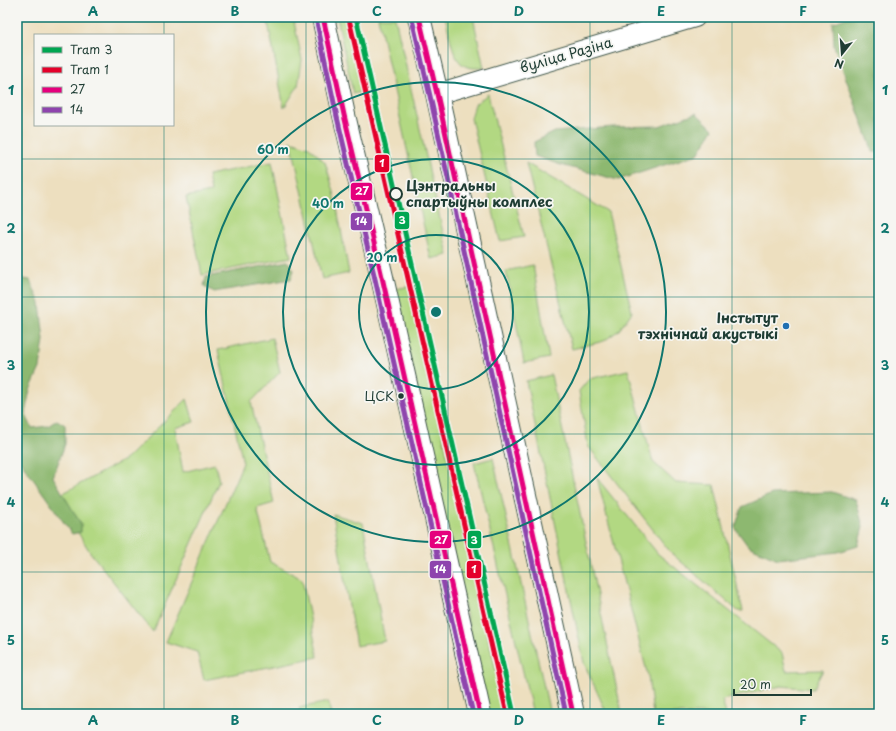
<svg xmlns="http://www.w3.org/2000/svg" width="896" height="731" viewBox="0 0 896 731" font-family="'Playpen Sans',sans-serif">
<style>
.green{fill:#b2d882;stroke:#688a5b}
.forest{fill:#8db870;stroke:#567a52}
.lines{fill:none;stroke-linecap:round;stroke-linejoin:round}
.minor-casing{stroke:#3e5549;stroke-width:22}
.primary-casing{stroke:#3e5549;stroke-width:24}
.minor{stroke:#fff;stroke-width:20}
.primary{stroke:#fff;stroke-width:22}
.bus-1-casing{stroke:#f6f6f2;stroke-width:8}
.bus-2-casing{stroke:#f6f6f2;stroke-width:8}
.bus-1{stroke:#e5007d;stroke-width:5}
.bus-2{stroke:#8e44ad;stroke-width:5}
.tram-1-casing{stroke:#f6f6f2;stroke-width:8}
.tram-2-casing{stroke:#f6f6f2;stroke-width:8}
.tram-1{stroke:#00a651;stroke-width:5}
.tram-2{stroke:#e4002b;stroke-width:5}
.grid{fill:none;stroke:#0f766e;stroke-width:1;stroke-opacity:0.55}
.ring{fill:none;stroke:#0f766e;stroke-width:2}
.stop-dot{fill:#f6f6f2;stroke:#1f3d34;stroke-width:2}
.poi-dot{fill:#1f6fb2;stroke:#f6f6f2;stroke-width:1.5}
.bus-dot{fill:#1f3d34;stroke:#f6f6f2;stroke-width:1.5}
.labels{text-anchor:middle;stroke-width:3.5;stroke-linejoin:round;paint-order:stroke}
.bus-label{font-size:13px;fill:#1f3d34;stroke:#f6f6f2;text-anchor:end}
.street-label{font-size:14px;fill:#1f3d34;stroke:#f6f6f2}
.stop-label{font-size:14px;font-weight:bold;fill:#1f3d34;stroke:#f6f6f2;text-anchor:start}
.poi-label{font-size:14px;font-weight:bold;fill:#1f3d34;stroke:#f6f6f2;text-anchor:end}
.centre{fill:#0f766e;stroke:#f6f6f2;stroke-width:2}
.ring-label{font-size:12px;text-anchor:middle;font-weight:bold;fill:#0f766e;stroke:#f6f6f2;stroke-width:3.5;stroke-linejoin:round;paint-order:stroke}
.line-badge{stroke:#f6f6f2;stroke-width:1.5}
.badge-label{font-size:11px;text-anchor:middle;font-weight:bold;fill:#fff}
.neatline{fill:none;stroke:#0f766e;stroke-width:1.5}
.grid-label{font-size:13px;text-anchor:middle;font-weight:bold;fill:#0f766e}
</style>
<rect width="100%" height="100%" fill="#f6f6f2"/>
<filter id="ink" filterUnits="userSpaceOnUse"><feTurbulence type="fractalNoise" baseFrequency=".025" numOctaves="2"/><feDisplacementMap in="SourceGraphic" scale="8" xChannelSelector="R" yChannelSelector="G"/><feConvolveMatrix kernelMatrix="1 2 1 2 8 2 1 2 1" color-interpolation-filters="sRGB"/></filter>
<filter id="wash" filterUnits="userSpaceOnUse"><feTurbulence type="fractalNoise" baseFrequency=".012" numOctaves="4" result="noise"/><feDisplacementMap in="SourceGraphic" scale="16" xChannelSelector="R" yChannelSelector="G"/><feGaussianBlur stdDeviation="0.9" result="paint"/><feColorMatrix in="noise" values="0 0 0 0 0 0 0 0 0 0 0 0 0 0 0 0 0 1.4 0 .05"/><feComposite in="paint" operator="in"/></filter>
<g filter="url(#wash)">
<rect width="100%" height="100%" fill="#eddfbf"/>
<g class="green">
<polygon points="267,17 293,17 302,60 298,86 284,108"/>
<polygon points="337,17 349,17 365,91 353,94"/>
<polygon points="378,17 395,17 448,255 431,259"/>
<path d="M445 17H473L484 68C476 68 468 69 462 64 452 57 449 30 445 17Z"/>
<polygon points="488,94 524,237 500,241 471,118 475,104"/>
<polygon points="291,141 309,147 325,162 334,192 349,273 322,279"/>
<polygon points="272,162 291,257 202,275 186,197 211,192 208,175"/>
<polygon points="526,163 608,212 632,312 619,330 604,341 572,349"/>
<polygon points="533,265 549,358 524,363 506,271"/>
<polygon points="411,286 462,525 506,714 488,714 395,289"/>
<polygon points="272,338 280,372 251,402 274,503 257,508 270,562 302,579 318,657 204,680 197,652 166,642 243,463 218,350"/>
<polygon points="628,370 653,462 676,483 714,485 743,611 738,611 671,553 588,446 579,391 589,379"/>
<polygon points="551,375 622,714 607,714 584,663 526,381"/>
<polygon points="187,399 194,422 175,428 183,472 215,464 219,481 153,632 90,552 56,497 126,459"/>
<polygon points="493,458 550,714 533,714 474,463"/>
<polygon points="597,478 658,554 782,653 786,671 823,670 813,689 781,686 722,700 726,714 653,714 648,676"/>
<polygon points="333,514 363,523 385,641 356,646"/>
<polygon points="328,702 331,714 301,714 299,708"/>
</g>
<g class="forest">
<polygon points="848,17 879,17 879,152 873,152 834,46 833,23"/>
<polygon points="696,113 713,129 698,154 618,180 561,165 535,156 534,142 555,132 613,127 659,126"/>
<polygon points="288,261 294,270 291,279 214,292 204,286 206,277"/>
<polygon points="17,278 30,280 40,303 44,340 40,368 30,390 25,413 32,428 48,426 57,420 65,425 65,444 53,477 81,524 81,532 72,534 21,462 17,453"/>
<polygon points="832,492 856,500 863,527 858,546 838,552 778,559 748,546 735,528 742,507 772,494"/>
</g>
</g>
<g filter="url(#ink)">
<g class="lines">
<defs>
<polyline id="minor" points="437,94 695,17"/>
<g id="primary">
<polyline points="323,17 344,115 382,277 480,714"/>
<polyline points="419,17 437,94 573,714"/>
</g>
</defs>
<use href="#minor" class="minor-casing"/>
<use href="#primary" class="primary-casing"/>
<use href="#minor" class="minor"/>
<use href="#primary" class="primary"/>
<defs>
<g id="bus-1">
<polyline points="323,17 344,115 382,277 480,714"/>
<polyline points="419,17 437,94 573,714"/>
</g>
<g id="bus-2">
<polyline points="316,18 337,117 375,279 473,714"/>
<polyline points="412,19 430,96 566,714"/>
</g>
</defs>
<use href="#bus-1" class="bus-1-casing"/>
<use href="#bus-2" class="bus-2-casing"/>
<use href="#bus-1" class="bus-1"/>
<use href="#bus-2" class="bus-2"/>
<defs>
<polyline id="tram-1" points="356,17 514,714"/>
<polyline id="tram-2" points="349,19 507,714"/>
</defs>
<use href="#tram-1" class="tram-1-casing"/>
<use href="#tram-2" class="tram-2-casing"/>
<use href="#tram-1" class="tram-1"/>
<use href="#tram-2" class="tram-2"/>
</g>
</g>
<path class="grid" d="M164 17V35M306 17V714M448 17V714M590 17V714M732 17V714M164 125V714M17 159H879M17 297H879M17 434H879M17 572H879"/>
<g class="ring">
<circle cx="436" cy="312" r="77"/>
<circle cx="436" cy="312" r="153"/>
<circle cx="436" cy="312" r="230"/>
</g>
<circle class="stop-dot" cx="396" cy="194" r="6"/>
<circle class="poi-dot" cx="786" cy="326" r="4"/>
<circle class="bus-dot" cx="401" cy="396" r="3.5"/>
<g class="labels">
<g class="bus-label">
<text x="394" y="401">ЦСК</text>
</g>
<g class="street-label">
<text transform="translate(566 55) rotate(-16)" y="5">вуліца Разіна</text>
</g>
<g class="stop-label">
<text x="406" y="191">Цэнтральны<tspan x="406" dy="16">спартыўны комплес</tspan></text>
</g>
<g class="poi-label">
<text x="778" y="323">Інстытут<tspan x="778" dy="16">тэхнічнай акустыкі</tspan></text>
</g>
</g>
<circle cx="436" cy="312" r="6" class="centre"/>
<g class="ring-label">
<text x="273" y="154">60 m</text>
<text x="328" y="208">40 m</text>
<text x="382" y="262">20 m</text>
</g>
<g class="line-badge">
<rect x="374" y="154" width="16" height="19" rx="4" fill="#e4002b"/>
<rect x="350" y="182" width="23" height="19" rx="4" fill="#e5007d"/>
<rect x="394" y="211" width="16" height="19" rx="4" fill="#00a651"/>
<rect x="350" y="212" width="23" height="19" rx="4" fill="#8e44ad"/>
<rect x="429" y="530" width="23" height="19" rx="4" fill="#e5007d"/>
<rect x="467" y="530" width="15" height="19" rx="4" fill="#00a651"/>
<rect x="429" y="560" width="23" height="19" rx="4" fill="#8e44ad"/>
<rect x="466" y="560" width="16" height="19" rx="4" fill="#e4002b"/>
</g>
<g class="badge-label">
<text x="382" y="167">1</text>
<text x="362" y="195">27</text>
<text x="402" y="224">3</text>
<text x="361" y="225">14</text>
<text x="441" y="544">27</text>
<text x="474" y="544">3</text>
<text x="440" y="573">14</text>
<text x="474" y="573">1</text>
</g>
<rect width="896" height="731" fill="none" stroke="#f6f6f2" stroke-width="44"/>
<rect x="34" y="34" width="140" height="92" fill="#f6f6f2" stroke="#a0aca6"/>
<rect x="42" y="47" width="20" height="6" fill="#00a651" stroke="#a0aca6"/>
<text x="70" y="54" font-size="12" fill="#1f3d34">Tram 3</text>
<rect x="42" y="67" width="20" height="6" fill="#e4002b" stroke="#a0aca6"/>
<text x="70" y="74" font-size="12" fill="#1f3d34">Tram 1</text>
<rect x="42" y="87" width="20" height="6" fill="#e5007d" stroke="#a0aca6"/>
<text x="70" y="94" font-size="12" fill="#1f3d34">27</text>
<rect x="42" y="107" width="20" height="6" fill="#8e44ad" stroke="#a0aca6"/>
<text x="70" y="114" font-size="12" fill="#1f3d34">14</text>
<g transform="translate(842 54) rotate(197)" stroke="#f6f6f2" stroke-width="3" paint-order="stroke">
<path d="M0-3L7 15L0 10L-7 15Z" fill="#1f3d34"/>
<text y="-6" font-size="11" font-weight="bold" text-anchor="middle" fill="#1f3d34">N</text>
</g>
<path d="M734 689v6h77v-6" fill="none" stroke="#1f3d34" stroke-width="2"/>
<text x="740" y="689" font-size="12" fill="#1f3d34" stroke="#f6f6f2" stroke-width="3" paint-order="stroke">20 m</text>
<rect x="22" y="22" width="852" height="687" class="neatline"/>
<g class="grid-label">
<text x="93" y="16">A</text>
<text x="235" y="16">B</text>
<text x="377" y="16">C</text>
<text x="519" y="16">D</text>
<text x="661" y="16">E</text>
<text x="803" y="16">F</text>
<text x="11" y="95">1</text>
<text x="885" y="95">1</text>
<text x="11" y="233">2</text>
<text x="885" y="233">2</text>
<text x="11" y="370">3</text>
<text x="885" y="370">3</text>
<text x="11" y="507">4</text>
<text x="885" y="507">4</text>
<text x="11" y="645">5</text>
<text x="885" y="645">5</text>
<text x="93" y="725">A</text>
<text x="235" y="725">B</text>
<text x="377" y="725">C</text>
<text x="519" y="725">D</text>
<text x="661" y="725">E</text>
<text x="803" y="725">F</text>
</g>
</svg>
